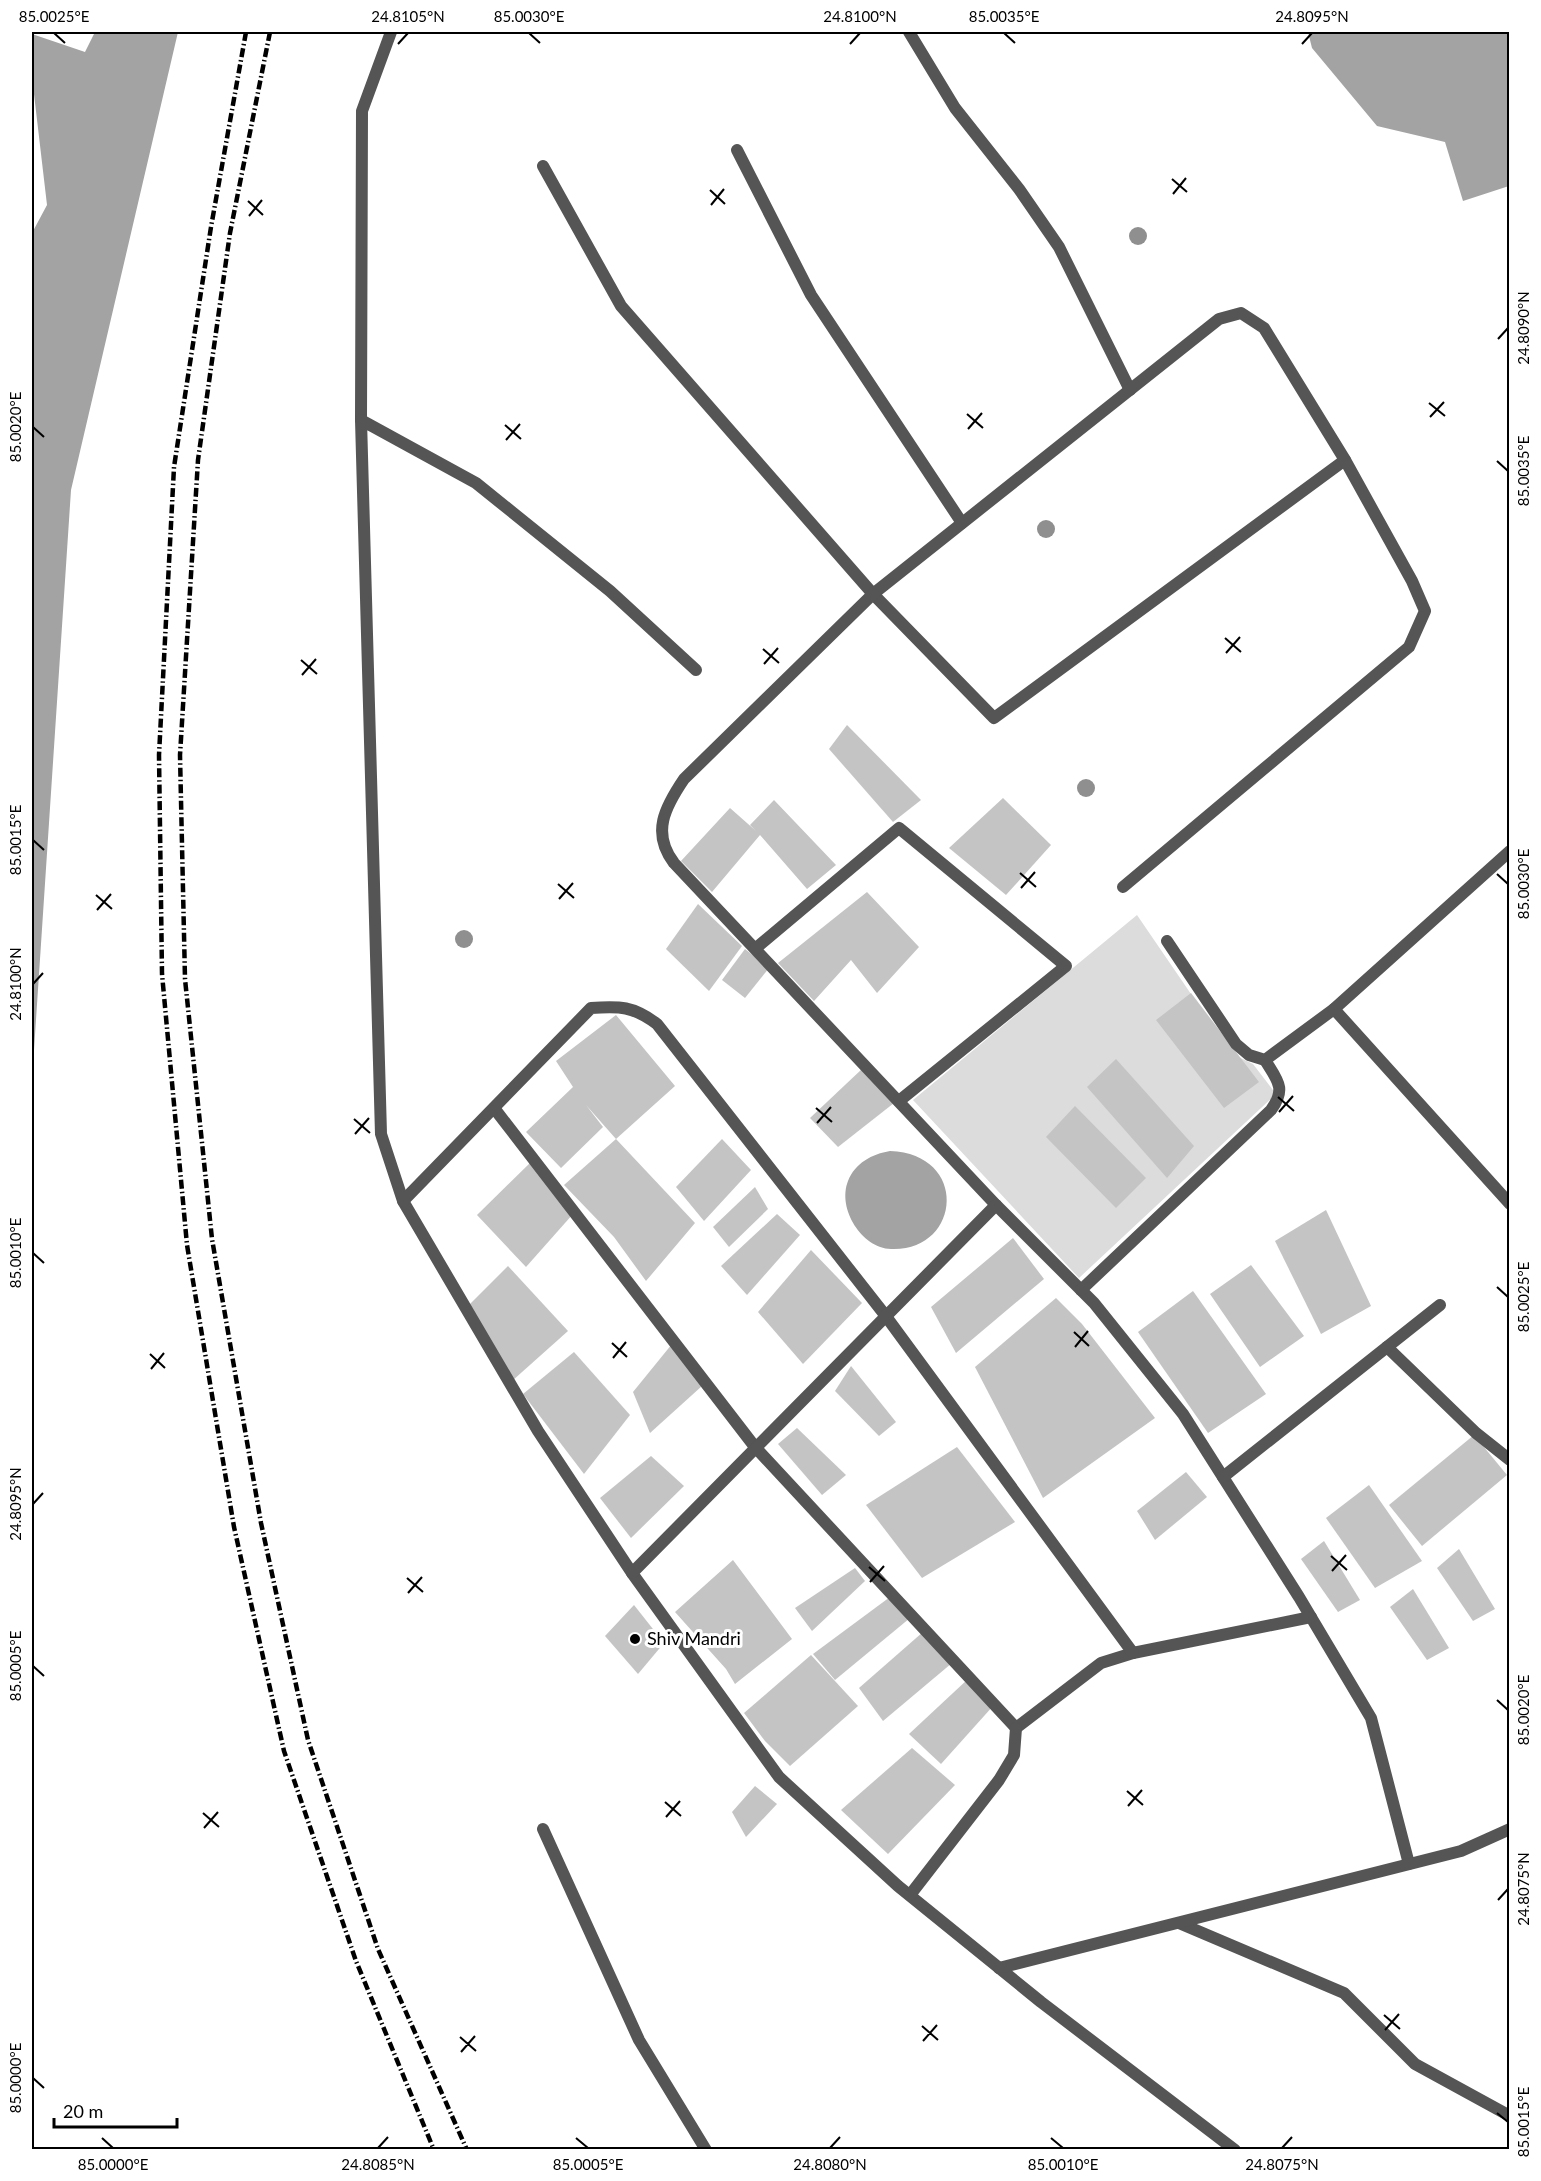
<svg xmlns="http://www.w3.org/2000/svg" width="1541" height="2181" viewBox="0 0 1541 2181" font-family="Lato,sans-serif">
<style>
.green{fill:#dcdcdc}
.water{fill:#a3a3a3}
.building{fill:#c4c4c4}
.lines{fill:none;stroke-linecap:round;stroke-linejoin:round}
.service{stroke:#555;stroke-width:12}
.minor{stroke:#555;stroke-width:12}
.rail{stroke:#000;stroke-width:4.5;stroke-dasharray:9 3 1.5 3;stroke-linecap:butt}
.tree{fill:#8f8f8f}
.ticks{fill:none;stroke:#000;stroke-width:2}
.poi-dot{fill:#000;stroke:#fff;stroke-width:2}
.labels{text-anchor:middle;stroke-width:6;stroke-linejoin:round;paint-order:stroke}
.poi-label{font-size:18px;fill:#000;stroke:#fff;text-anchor:start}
.neatline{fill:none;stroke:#000;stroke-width:2}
.ticks-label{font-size:15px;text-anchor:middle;fill:#000}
</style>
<rect width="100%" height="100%" fill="#fff"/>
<polygon class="green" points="1137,915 1232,1054 1253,1064 1276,1094 1079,1278 913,1100"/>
<g class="water">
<polygon points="95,32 178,32 71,490 33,1065 32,233 47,205 32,77 32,34 85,52"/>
<polygon points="1308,32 1509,32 1509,186 1463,201 1445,142 1377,126 1312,48"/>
<path d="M890 1151C970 1154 961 1252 891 1249 862 1248 837 1209 848 1181 855 1163 872 1154 890 1151Z"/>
</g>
<g class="building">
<polygon points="847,725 921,800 893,822 829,749"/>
<polygon points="1003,798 1051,845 1006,895 949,848"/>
<polygon points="774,800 836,865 807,889 760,835 712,892 681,861 730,808 756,831 750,825"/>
<polygon points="867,892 919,947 877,993 851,960 814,1001 778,963"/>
<polygon points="698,904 742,946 709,991 666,949"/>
<polygon points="745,949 769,968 745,998 722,980"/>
<polygon points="1191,993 1259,1082 1224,1108 1156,1020"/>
<polygon points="616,1015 675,1086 616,1139 586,1105 603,1127 561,1168 526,1132 573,1087 556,1061"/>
<polygon points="1116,1059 1194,1146 1167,1178 1087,1087"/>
<polygon points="862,1069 894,1103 838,1147 810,1118"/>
<polygon points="1075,1106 1146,1178 1116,1208 1046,1137"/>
<polygon points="616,1139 695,1223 646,1281 614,1237 564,1185"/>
<polygon points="722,1139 751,1170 704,1221 676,1187"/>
<polygon points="532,1161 573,1214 526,1267 477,1215"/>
<polygon points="755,1187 768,1209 729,1247 713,1227"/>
<polygon points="1326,1210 1371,1306 1321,1334 1275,1241"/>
<polygon points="777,1214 800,1235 747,1295 721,1266"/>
<polygon points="1013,1238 1044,1279 956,1353 931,1307"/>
<polygon points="811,1250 862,1303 803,1364 758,1312"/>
<polygon points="1251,1265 1304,1336 1260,1367 1210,1294"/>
<polygon points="508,1266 568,1331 512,1381 468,1306"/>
<polygon points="1193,1291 1266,1394 1208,1433 1138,1332"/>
<polygon points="1056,1298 1082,1324 1155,1418 1043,1498 975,1367"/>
<polygon points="672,1344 702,1386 650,1433 633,1392"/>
<polygon points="574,1352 630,1415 584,1474 523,1394"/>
<polygon points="851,1366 896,1422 879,1436 835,1391"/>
<polygon points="797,1428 846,1475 822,1495 778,1444"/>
<polygon points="1474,1435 1507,1475 1422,1546 1389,1505"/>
<polygon points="957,1447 1015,1522 922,1578 866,1505"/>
<polygon points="651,1456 684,1486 631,1538 600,1498"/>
<polygon points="1186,1472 1207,1497 1155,1540 1137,1511"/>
<polygon points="1369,1485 1422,1561 1375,1588 1326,1518"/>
<polygon points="1324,1541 1360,1600 1338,1612 1301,1559"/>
<polygon points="1459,1549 1495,1609 1473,1621 1437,1568"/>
<polygon points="733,1560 792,1639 735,1684 726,1669 675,1612"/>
<polygon points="855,1568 865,1581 812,1631 795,1608"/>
<polygon points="1413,1589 1449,1648 1427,1660 1390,1607"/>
<polygon points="890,1597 910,1618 835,1680 813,1654"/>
<polygon points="634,1605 664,1643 638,1674 605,1636"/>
<polygon points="923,1632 952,1663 883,1721 859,1688"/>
<polygon points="811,1655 858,1706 790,1766 765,1741 744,1713"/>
<polygon points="968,1679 993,1706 941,1764 909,1734"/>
<polygon points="912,1748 955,1785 888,1854 841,1810"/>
<polygon points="755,1786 777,1804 746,1837 732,1812"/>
</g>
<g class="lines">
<g class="service">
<polyline points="361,420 362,111 391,32"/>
<polyline points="543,1829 639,2040 706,2150"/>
</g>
<g class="minor">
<polyline points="909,32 955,108 1019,189 1059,247 1130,390"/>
<polyline points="737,150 811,295 962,523"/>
<polyline points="543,166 621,306 873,594 994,718 1345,460"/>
<polyline points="696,670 610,591 476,483 361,420 381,1134 403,1201 538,1431 632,1573 779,1777 898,1886 1041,2002 1235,2150"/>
<path d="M1123 887 1409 647 1425 611 1412 581 1345 460 1264 328 1241 313 1219 319 873 594 684 779C665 807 651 833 674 863L996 1205 1094 1303 1183 1414 1299 1597 1371 1718 1409 1864"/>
<polyline points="1167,941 1236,1044 1249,1055 1265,1060 1334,1009 1510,1204"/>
<polyline points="756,948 899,828 1066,966 899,1101"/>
<polyline points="1334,1009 1510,851"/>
<polyline points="494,1108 755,1447 1016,1728 1101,1663 1133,1653 1311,1617"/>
<path d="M403 1201 591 1008C620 1006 633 1006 657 1024L885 1315 1133 1653"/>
<path d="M1081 1290 1271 1110C1287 1088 1277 1080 1265 1060"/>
<polyline points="1387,1347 1476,1433 1510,1460"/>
<polyline points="1223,1477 1440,1305"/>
<polyline points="632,1573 996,1205"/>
<polyline points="910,1895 999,1780 1014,1755 1016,1728"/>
<polyline points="1179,1923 1344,1993 1415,2064 1510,2116"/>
<polyline points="999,1968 1461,1851 1510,1829"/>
</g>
<g class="rail">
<polyline points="246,32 211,227 174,467 159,755 162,974 187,1245 234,1527 284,1751 356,1961 434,2150"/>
<polyline points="270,32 230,233 198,460 180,755 185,979 212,1239 261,1523 308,1740 378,1949 467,2150"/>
</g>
</g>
<g class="tree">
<circle cx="1138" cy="236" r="9"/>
<circle cx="1046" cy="529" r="9"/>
<circle cx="1086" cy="788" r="9"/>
<circle cx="464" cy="939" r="9"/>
</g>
<path class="ticks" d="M54 33 65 43M529 33 540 43M1004 33 1015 43M398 44 408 33M850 44 860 33M1302 44 1312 33M1172 179 1187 192M710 190 725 204M1173 194 1186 178M248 201 263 215M711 205 724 189M249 216 262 200M1498 339 1508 328M1429 403 1445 416M967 414 983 428M1430 417 1444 402M505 425 521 439M33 427 44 437M968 429 982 413M506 440 520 424M1497 461 1508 471M1225 638 1241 652M763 649 779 663M1226 653 1240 637M301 660 317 674M764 664 778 648M302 675 316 659M33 840 44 850M1020 873 1036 887M1497 874 1508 884M558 884 574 898M1021 888 1035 872M96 895 112 909M559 899 573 883M97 910 111 894M33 984 43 973M1278 1097 1294 1111M816 1108 832 1122M1279 1112 1293 1096M354 1119 370 1133M817 1123 831 1107M355 1134 369 1118M33 1253 44 1263M1497 1287 1508 1297M1074 1332 1089 1346M612 1343 627 1357M1075 1347 1088 1331M150 1354 165 1368M613 1358 626 1342M151 1369 164 1353M33 1504 43 1493M1331 1556 1347 1570M869 1567 885 1581M1332 1571 1346 1555M407 1578 423 1592M870 1582 884 1566M408 1593 422 1577M33 1666 44 1676M1497 1700 1508 1710M1127 1791 1143 1805M665 1802 681 1816M1128 1806 1142 1790M203 1813 219 1827M666 1817 680 1801M204 1828 218 1812M1498 1900 1508 1889M1384 2015 1400 2029M922 2026 938 2040M1385 2030 1399 2014M460 2037 476 2051M923 2041 937 2025M461 2052 475 2036M33 2078 44 2088M1497 2113 1508 2122M102 2138 113 2148M576 2138 588 2148M1051 2138 1063 2148M378 2148 388 2137M830 2148 840 2137M1282 2148 1292 2137"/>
<circle class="poi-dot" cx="635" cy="1639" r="6"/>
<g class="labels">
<g class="poi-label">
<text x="647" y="1645">Shiv Mandri</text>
</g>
</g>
<rect width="1541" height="2181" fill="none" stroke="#ffffff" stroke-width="66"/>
<path d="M54 2118v9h123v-9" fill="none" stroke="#000000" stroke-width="3"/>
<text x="63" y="2118" font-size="18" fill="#000000" stroke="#ffffff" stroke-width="4.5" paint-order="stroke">20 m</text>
<rect x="33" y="33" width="1475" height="2115" class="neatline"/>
<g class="ticks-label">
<text x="54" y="22">85.0025°E</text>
<text x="408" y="22">24.8105°N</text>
<text x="529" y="22">85.0030°E</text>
<text x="860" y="22">24.8100°N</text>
<text x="1004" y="22">85.0035°E</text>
<text x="1312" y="22">24.8095°N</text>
<text transform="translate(1524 328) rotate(-90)" y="5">24.8090°N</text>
<text transform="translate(16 427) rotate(-90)" y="5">85.0020°E</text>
<text transform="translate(1524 471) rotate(-90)" y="5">85.0035°E</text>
<text transform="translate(16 840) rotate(-90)" y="5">85.0015°E</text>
<text transform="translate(1524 884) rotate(-90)" y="5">85.0030°E</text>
<text transform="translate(16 984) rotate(-90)" y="5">24.8100°N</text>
<text transform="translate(16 1253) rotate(-90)" y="5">85.0010°E</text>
<text transform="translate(1524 1297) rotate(-90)" y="5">85.0025°E</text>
<text transform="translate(16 1504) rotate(-90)" y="5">24.8095°N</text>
<text transform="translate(16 1666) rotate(-90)" y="5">85.0005°E</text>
<text transform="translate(1524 1710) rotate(-90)" y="5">85.0020°E</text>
<text transform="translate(1524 1889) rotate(-90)" y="5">24.8075°N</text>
<text transform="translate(16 2078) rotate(-90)" y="5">85.0000°E</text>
<text transform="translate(1524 2122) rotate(-90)" y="5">85.0015°E</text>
<text x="113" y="2170">85.0000°E</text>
<text x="378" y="2170">24.8085°N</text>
<text x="588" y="2170">85.0005°E</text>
<text x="830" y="2170">24.8080°N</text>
<text x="1063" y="2170">85.0010°E</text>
<text x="1282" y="2170">24.8075°N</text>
</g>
</svg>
